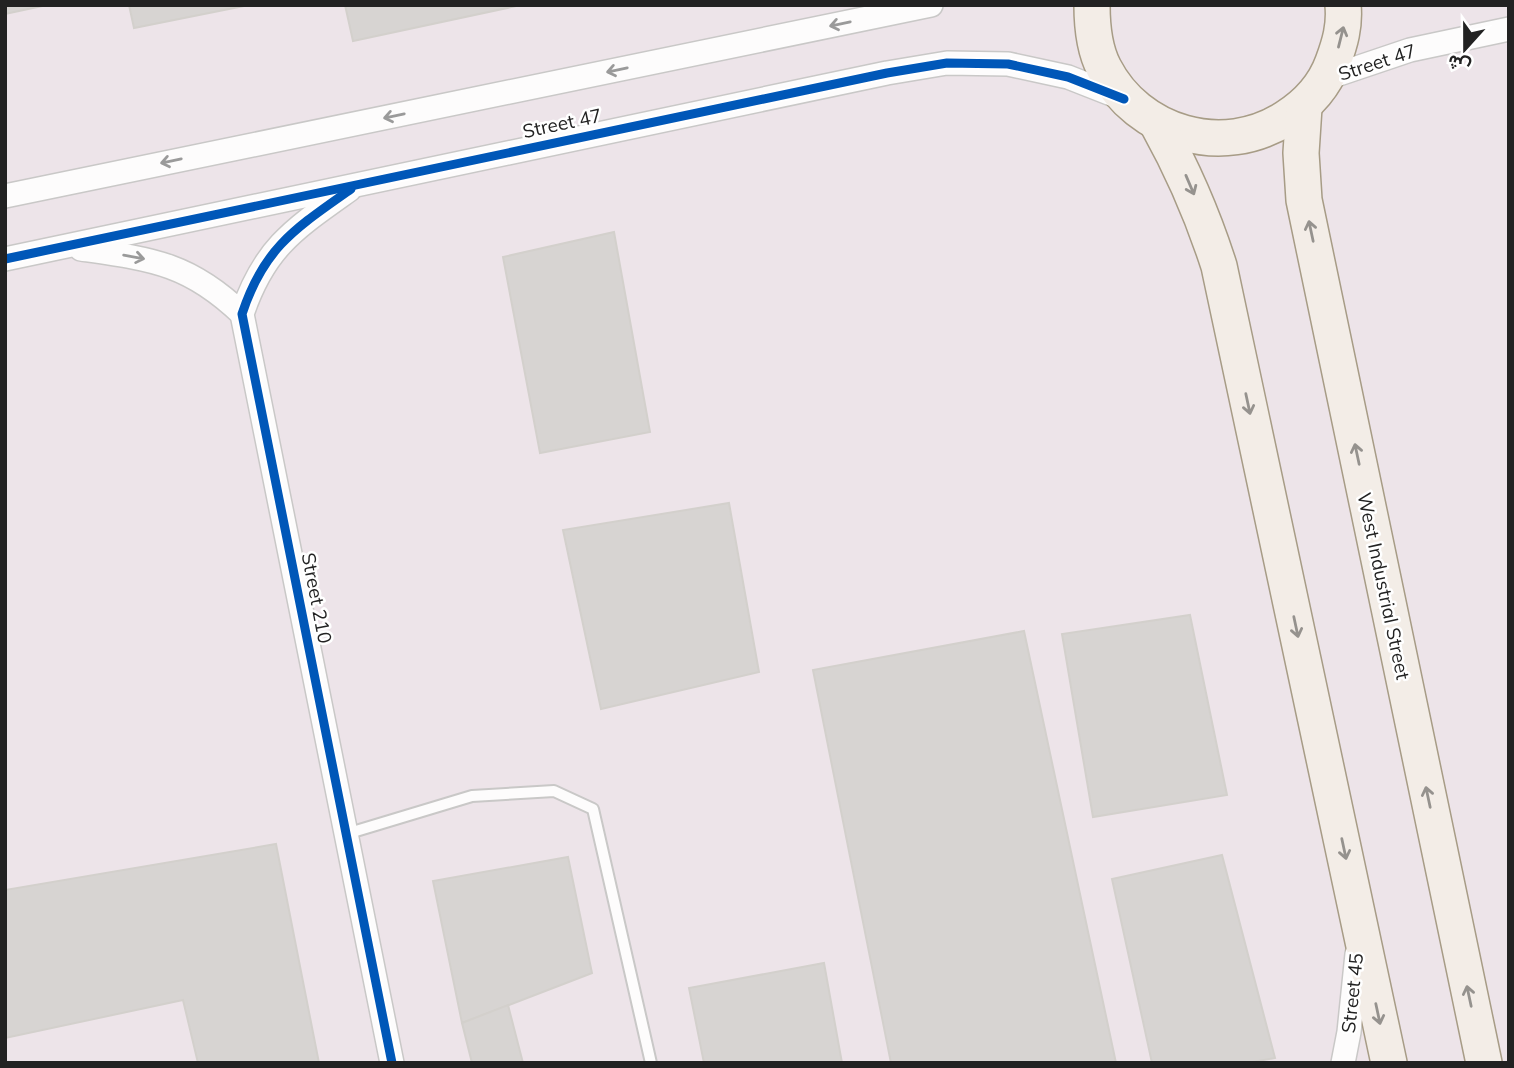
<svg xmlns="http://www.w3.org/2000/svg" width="1514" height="1068" viewBox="0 0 1514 1068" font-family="Mulish,Vazirmatn,sans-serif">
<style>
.industrial{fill:#ede4e9}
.building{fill:#d7d4d2;stroke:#d3d0cc;stroke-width:2}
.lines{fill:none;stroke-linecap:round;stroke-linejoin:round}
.lane-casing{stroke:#c9c8c7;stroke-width:14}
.street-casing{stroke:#c9c8c7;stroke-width:26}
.primary-casing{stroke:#a79c86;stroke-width:38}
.lane{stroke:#fdfcfc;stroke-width:10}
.street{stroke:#fdfcfc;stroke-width:23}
.primary{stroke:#f3ede7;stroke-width:35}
.cycleway-casing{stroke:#fff;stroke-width:13}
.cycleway{stroke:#0057b8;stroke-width:9}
.oneway{stroke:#9a9a9a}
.oneway2{stroke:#95928e}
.labels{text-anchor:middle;stroke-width:5;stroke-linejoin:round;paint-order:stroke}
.street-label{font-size:19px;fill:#222;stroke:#fff}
</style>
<rect width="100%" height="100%" fill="#f0eeeb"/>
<rect class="industrial" x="5" y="5" width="1504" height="1058"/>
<g class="building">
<polygon points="5,5 47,5 5,14"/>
<polygon points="129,5 249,5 134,28"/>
<polygon points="345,5 521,5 353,41"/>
<polygon points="614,232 650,432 540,453 503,257"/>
<polygon points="729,503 759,672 601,709 563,530"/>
<polygon points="1190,615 1227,795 1093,817 1062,634"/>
<polygon points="1024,631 1116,1063 891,1063 813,670"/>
<polygon points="276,844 319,1063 198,1063 183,1000 5,1038 5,890"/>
<polygon points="1222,855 1275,1058 1247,1063 1152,1063 1112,879"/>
<polygon points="568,857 592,973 462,1023 433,881"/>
<polygon points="824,963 842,1063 704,1063 689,988"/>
<polygon points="508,1005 523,1063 472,1063 462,1023"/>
</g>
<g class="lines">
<defs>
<polyline id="lane" points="346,834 472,796 554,791 593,809 651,1063"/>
<g id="street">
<polyline points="1327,78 1410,50 1509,29"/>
<path d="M349 190C294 229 264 248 242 314L392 1063"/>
<polyline points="5,196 931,5"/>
<path d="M81 249C151 259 189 263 242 314"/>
<polyline points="5,259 887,73 947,63 1008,64 1068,77 1124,99"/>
<polyline points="1343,1063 1349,1032 1357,954"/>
</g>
<g id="primary">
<path d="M1092 5C1092 26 1094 49 1104 68 1138 134 1223 159 1286 118 1308 104 1324 87 1333 62 1340 43 1345 26 1343 5"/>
<polyline points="1304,107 1301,153 1304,200 1484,1063"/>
<path d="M1158 125C1183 170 1203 216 1219 266L1389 1063"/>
</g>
</defs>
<use href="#lane" class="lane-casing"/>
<use href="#street" class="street-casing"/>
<use href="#primary" class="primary-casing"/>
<use href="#lane" class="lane"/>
<use href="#street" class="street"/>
<use href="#primary" class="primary"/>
<defs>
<g id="cycleway">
<path d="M351 189C296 228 264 247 242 314L392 1063"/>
<polyline points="5,259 887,73 947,63 1008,64 1068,77 1124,99"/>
</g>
</defs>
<use href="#cycleway" class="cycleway-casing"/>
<use href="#cycleway" class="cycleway"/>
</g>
<defs><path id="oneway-shaft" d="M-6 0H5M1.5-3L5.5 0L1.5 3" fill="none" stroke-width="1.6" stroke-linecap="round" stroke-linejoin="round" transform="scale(1.75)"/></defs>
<g class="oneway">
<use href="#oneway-shaft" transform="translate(840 24) rotate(168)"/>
<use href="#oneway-shaft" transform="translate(617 70) rotate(168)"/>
<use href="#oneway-shaft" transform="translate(394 116) rotate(168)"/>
<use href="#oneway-shaft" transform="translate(171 161) rotate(168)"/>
<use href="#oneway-shaft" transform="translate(134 257) rotate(10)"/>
</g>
<g class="oneway2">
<use href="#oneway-shaft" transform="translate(1341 37) rotate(-76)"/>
<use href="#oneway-shaft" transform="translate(1190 185) rotate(67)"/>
<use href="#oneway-shaft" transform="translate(1311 231) rotate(-102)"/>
<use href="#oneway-shaft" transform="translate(1248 404) rotate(78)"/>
<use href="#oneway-shaft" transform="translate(1357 454) rotate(-102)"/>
<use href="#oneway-shaft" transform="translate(1296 627) rotate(78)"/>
<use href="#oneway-shaft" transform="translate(1428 797) rotate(-102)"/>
<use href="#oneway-shaft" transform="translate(1344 849) rotate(78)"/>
<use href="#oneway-shaft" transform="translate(1469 996) rotate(-102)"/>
<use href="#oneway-shaft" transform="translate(1378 1014) rotate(78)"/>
</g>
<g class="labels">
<g class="street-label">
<text transform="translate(1377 62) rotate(-18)" y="7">Street 47</text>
<text transform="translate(562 123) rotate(-12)" y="7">Street 47</text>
<text transform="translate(1384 586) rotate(78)" y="7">West Industrial Street</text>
<text transform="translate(317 598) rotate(79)" y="7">Street 210</text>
<text transform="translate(1352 993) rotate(-84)" y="7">Street 45</text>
</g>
</g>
<rect width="1514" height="1068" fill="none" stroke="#222222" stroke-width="14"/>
<g transform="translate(1465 49) rotate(201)" stroke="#ffffff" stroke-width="5" paint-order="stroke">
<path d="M0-5L12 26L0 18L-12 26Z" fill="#222222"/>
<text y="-10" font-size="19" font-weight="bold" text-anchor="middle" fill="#222222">ش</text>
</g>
</svg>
